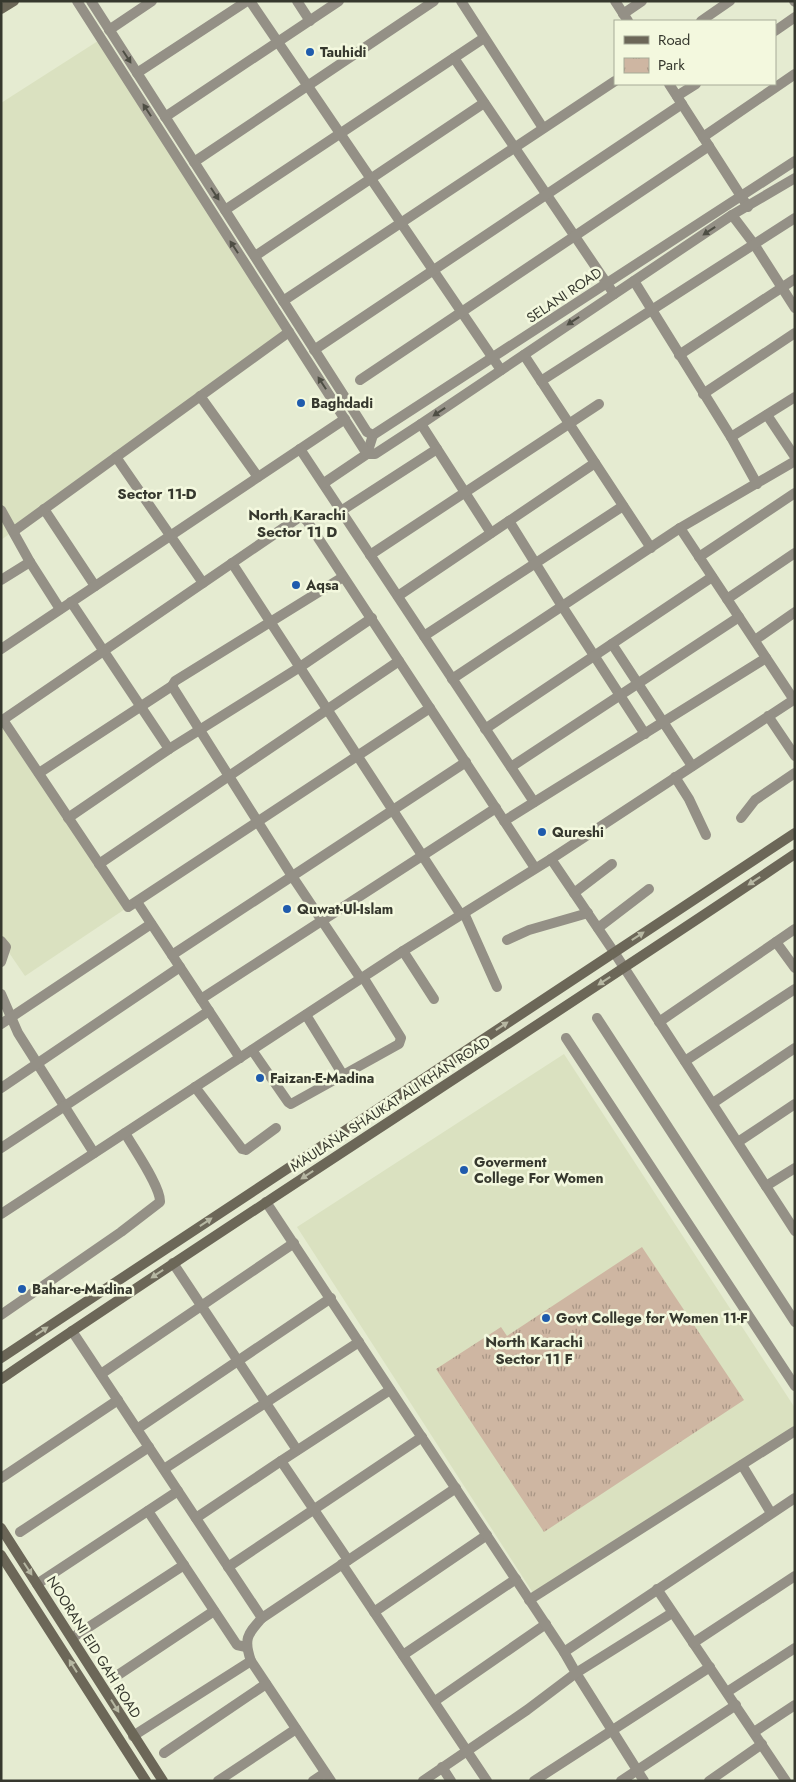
<svg xmlns="http://www.w3.org/2000/svg" width="796" height="1782" viewBox="0 0 796 1782" font-family="Jost,sans-serif">
<style>
.built{fill:#dae1c0}
.park{fill:url(#park-tufts)}
.lines{fill:none;stroke-linecap:round;stroke-linejoin:round}
.minor{stroke:#949086;stroke-width:10}
.tertiary{stroke:#949086;stroke-width:10}
.secondary{stroke:#6c6758;stroke-width:10}
.oneway{fill:#4e4e44}
.oneway2{fill:#b6b7a2}
.poi-dot{fill:#1f5bad;stroke:#f3f8de;stroke-width:2}
.labels{text-anchor:middle;stroke-width:5;stroke-linejoin:round;paint-order:stroke}
.poi-label{font-size:14px;font-weight:bold;fill:#36382e;stroke:#f3f8de;text-anchor:start}
.street-label{font-size:14px;fill:#36382e;stroke:#f3f8de}
.neighbourhood-label{font-size:15px;font-weight:bold;fill:#36382e;stroke:#f3f8de}
</style>
<defs>
<pattern id="park-tufts" width="24" height="20" patternUnits="userSpaceOnUse" patternTransform="scale(1.25)"><rect width="24" height="20" fill="#ceb6a2"/><path d="M3 7l-1-3M5 7V3M7 7l1-3M15 17l-1-3M17 17v-4M19 17l1-3" fill="none" stroke="#a89584"/></pattern>
</defs>
<rect width="100%" height="100%" fill="#e5ebd1"/>
<g class="built">
<polygon points="101,39 288,331 1,540 1,103"/>
<polygon points="1,721 128,907 25,976 1,941"/>
<polygon points="564,1054 795,1408 795,1431 535,1596 297,1227"/>
</g>
<polygon class="park" points="642,1247 744,1400 544,1532 436,1369 501,1327 507,1336"/>
<g class="lines">
<g class="minor">
<polyline points="250,1 501,370"/>
<polyline points="297,1 310,21"/>
<polyline points="461,1 543,128"/>
<polyline points="615,1 628,21"/>
<polyline points="794,1 795,2"/>
<polyline points="623,14 642,1"/>
<polyline points="701,21 730,1"/>
<polyline points="109,30 152,1"/>
<polyline points="775,31 795,17"/>
<polyline points="454,58 614,294"/>
<polyline points="137,73 247,1"/>
<polyline points="669,84 748,207"/>
<polyline points="677,96 696,84"/>
<polyline points="165,117 339,1"/>
<polyline points="703,137 795,74"/>
<polyline points="194,162 434,1"/>
<polyline points="225,210 484,38"/>
<polyline points="732,215 754,244 795,308"/>
<polyline points="255,256 484,103"/>
<polyline points="634,281 731,437 757,484"/>
<polyline points="283,301 615,81"/>
<polyline points="314,350 682,104"/>
<polyline points="524,355 651,548"/>
<polyline points="679,355 795,279"/>
<polyline points="360,380 709,146"/>
<polyline points="541,381 795,218"/>
<polyline points="703,394 795,333"/>
<polyline points="200,396 258,477"/>
<polyline points="767,415 795,457"/>
<polyline points="421,424 491,533"/>
<polyline points="731,437 795,397"/>
<polyline points="300,449 534,802"/>
<polyline points="116,457 203,583"/>
<polyline points="324,483 367,454 373,435"/>
<polyline points="44,509 95,586"/>
<polyline points="1,510 30,562 60,609"/>
<polyline points="341,511 437,449"/>
<polyline points="509,521 562,606 645,734"/>
<polyline points="680,528 794,700"/>
<polyline points="14,531 289,332"/>
<polyline points="370,555 599,404"/>
<polyline points="699,557 795,493"/>
<polyline points="232,563 461,915"/>
<polyline points="1,580 30,562"/>
<polyline points="398,596 595,463"/>
<polyline points="727,599 795,553"/>
<polyline points="71,602 169,749"/>
<polyline points="424,636 623,506"/>
<polyline points="755,640 795,612"/>
<polyline points="612,644 692,766"/>
<polyline points="452,679 680,528 795,461"/>
<polyline points="172,686 292,876 361,979"/>
<polyline points="768,716 795,756"/>
<polyline points="3,720 128,907 430,708"/>
<polyline points="1,721 301,516 307,521 535,868"/>
<polyline points="485,729 712,577"/>
<polyline points="511,767 739,617"/>
<polyline points="39,773 172,686 175,681 343,577"/>
<polyline points="675,777 689,799 706,835"/>
<polyline points="68,818 169,749 300,667 372,618"/>
<polyline points="741,818 755,800 795,773"/>
<polyline points="504,821 766,658"/>
<polyline points="551,859 614,952"/>
<polyline points="99,864 399,661"/>
<polyline points="574,893 612,864"/>
<polyline points="137,902 240,1058"/>
<polyline points="464,913 497,987"/>
<polyline points="598,928 649,889"/>
<polyline points="507,940 529,930 588,913"/>
<polyline points="1,941 6,947 1,962"/>
<polyline points="776,942 795,968"/>
<polyline points="403,951 434,999"/>
<polyline points="172,955 466,762"/>
<polyline points="1,994 18,1033 94,1153"/>
<polyline points="201,999 496,808"/>
<polyline points="306,1015 343,1075"/>
<polyline points="597,1018 795,1322"/>
<polyline points="659,1022 795,929"/>
<polyline points="1,1024 151,924"/>
<polyline points="566,1038 795,1386"/>
<polyline points="252,1050 288,1102 291,1104 399,1044 401,1038 363,977"/>
<polyline points="685,1061 795,989"/>
<polyline points="195,1087 242,1149 246,1150 276,1128"/>
<polyline points="1,1088 180,967"/>
<polyline points="713,1103 795,1048"/>
<polyline points="738,1142 795,1104"/>
<polyline points="1,1148 209,1011"/>
<polyline points="766,1186 795,1168"/>
<polyline points="173,1263 297,1450"/>
<path d="M1 1315 121 1232 160 1202C161 1187 134 1149 125 1133"/>
<polyline points="72,1331 262,1618"/>
<polyline points="101,1374 294,1243"/>
<polyline points="137,1429 331,1298"/>
<polyline points="742,1465 771,1513"/>
<polyline points="164,1469 359,1342"/>
<polyline points="1,1478 118,1400"/>
<polyline points="148,1511 237,1645 246,1647"/>
<polyline points="196,1518 281,1461"/>
<polyline points="20,1532 149,1447"/>
<polyline points="348,1560 281,1461 390,1390"/>
<polyline points="342,1564 487,1781"/>
<polyline points="228,1567 422,1437"/>
<polyline points="37,1584 178,1491"/>
<polyline points="657,1589 786,1781"/>
<polyline points="529,1600 795,1431"/>
<polyline points="374,1612 487,1535"/>
<polyline points="72,1638 184,1565"/>
<polyline points="693,1643 795,1576"/>
<polyline points="403,1655 516,1579"/>
<polyline points="251,1661 331,1781"/>
<polyline points="115,1677 214,1611"/>
<polyline points="727,1692 795,1648"/>
<polyline points="435,1701 546,1624"/>
<polyline points="754,1732 795,1705"/>
<path d="M133 1736 251 1661C243 1638 248 1634 262 1618L456 1488"/>
<polyline points="164,1753 266,1684"/>
<polyline points="442,1767 451,1781"/>
<polyline points="218,1781 296,1729"/>
<polyline points="313,1781 325,1773"/>
<polyline points="534,1781 710,1667"/>
<polyline points="621,1781 736,1705"/>
<polyline points="644,1781 576,1673 672,1613"/>
<polyline points="709,1781 762,1744"/>
</g>
<g class="tertiary">
<polyline points="77,1 367,454 375,454 421,424 732,215 795,178"/>
<polyline points="91,1 355,413 367,432 373,435 795,161"/>
<polyline points="1,649 345,419"/>
<polyline points="614,952 795,1231"/>
<polyline points="266,1202 564,1652 576,1673 527,1710 423,1781"/>
<polyline points="1,1214 403,951 551,859 795,699"/>
<polyline points="564,1652 795,1498"/>
</g>
<g class="secondary">
<polyline points="1,9 14,1"/>
<polyline points="1,1358 795,833"/>
<path d="M1 1379C263 1201 532 1031 795 854"/>
<polyline points="1,1528 163,1781"/>
<polyline points="1,1555 146,1781"/>
</g>
</g>
<defs><path id="oneway-solid" d="M-6-.8H1V-3.2L6.5 0L1 3.2V.8H-6Z" transform="scale(1.25)"/></defs>
<g class="oneway">
<use href="#oneway-solid" transform="translate(127 57) rotate(57)"/>
<use href="#oneway-solid" transform="translate(147 110) rotate(-123)"/>
<use href="#oneway-solid" transform="translate(215 194) rotate(57)"/>
<use href="#oneway-solid" transform="translate(709 231) rotate(146)"/>
<use href="#oneway-solid" transform="translate(234 247) rotate(-123)"/>
<use href="#oneway-solid" transform="translate(573 321) rotate(146)"/>
<use href="#oneway-solid" transform="translate(322 383) rotate(-123)"/>
<use href="#oneway-solid" transform="translate(439 412) rotate(146)"/>
</g>
<g class="oneway2">
<use href="#oneway-solid" transform="translate(754 881) rotate(146)"/>
<use href="#oneway-solid" transform="translate(638 936) rotate(-33)"/>
<use href="#oneway-solid" transform="translate(604 981) rotate(147)"/>
<use href="#oneway-solid" transform="translate(502 1026) rotate(-34)"/>
<use href="#oneway-solid" transform="translate(307 1175) rotate(147)"/>
<use href="#oneway-solid" transform="translate(206 1222) rotate(-34)"/>
<use href="#oneway-solid" transform="translate(157 1274) rotate(146)"/>
<use href="#oneway-solid" transform="translate(42 1331) rotate(-34)"/>
<use href="#oneway-solid" transform="translate(28 1569) rotate(57)"/>
<use href="#oneway-solid" transform="translate(73 1666) rotate(-122)"/>
<use href="#oneway-solid" transform="translate(115 1706) rotate(58)"/>
</g>
<g class="poi-dot">
<circle cx="310" cy="52" r="5"/>
<circle cx="301" cy="403" r="5"/>
<circle cx="296" cy="585" r="5"/>
<circle cx="542" cy="832" r="5"/>
<circle cx="287" cy="909" r="5"/>
<circle cx="260" cy="1078" r="5"/>
<circle cx="464" cy="1170" r="5"/>
<circle cx="22" cy="1289" r="5"/>
<circle cx="546" cy="1318" r="5"/>
</g>
<g class="labels">
<g class="poi-label">
<text x="320" y="57">Tauhidi</text>
<text x="311" y="408">Baghdadi</text>
<text x="306" y="590">Aqsa</text>
<text x="552" y="837">Qureshi</text>
<text x="297" y="914">Quwat-Ul-Islam</text>
<text x="270" y="1083">Faizan-E-Madina</text>
<text x="474" y="1167">Goverment<tspan x="474" dy="16">College For Women</tspan></text>
<text x="32" y="1294">Bahar-e-Madina</text>
<text x="556" y="1323">Govt College for Women 11-F</text>
</g>
<g class="street-label">
<text transform="translate(564 295) rotate(-34)" y="5">SELANI ROAD</text>
<text transform="translate(390 1104) rotate(-33)" y="5">MAULANA SHAUKAT ALI KHAN ROAD</text>
<text transform="translate(94 1647) rotate(58)" y="5">NOORANI EID GAH ROAD</text>
</g>
<g class="neighbourhood-label">
<text x="157" y="499">Sector 11-D</text>
<text x="297" y="520">North Karachi<tspan x="297" dy="17">Sector 11 D</tspan></text>
<text x="534" y="1347">North Karachi<tspan x="534" dy="17">Sector 11 F</tspan></text>
</g>
</g>
<rect width="796" height="1782" fill="none" stroke="#36382e" stroke-width="5"/>
<rect x="614" y="20" width="162" height="65" fill="#f3f8de" stroke="#a7ab98"/>
<rect x="624" y="36" width="25" height="8" fill="#6c6758" stroke="#a7ab98"/>
<text x="658" y="45" font-size="15" fill="#36382e">Road</text>
<rect x="624" y="58" width="25" height="15" fill="url(#park-tufts)" stroke="#a7ab98"/>
<text x="658" y="70" font-size="15" fill="#36382e">Park</text>
</svg>
